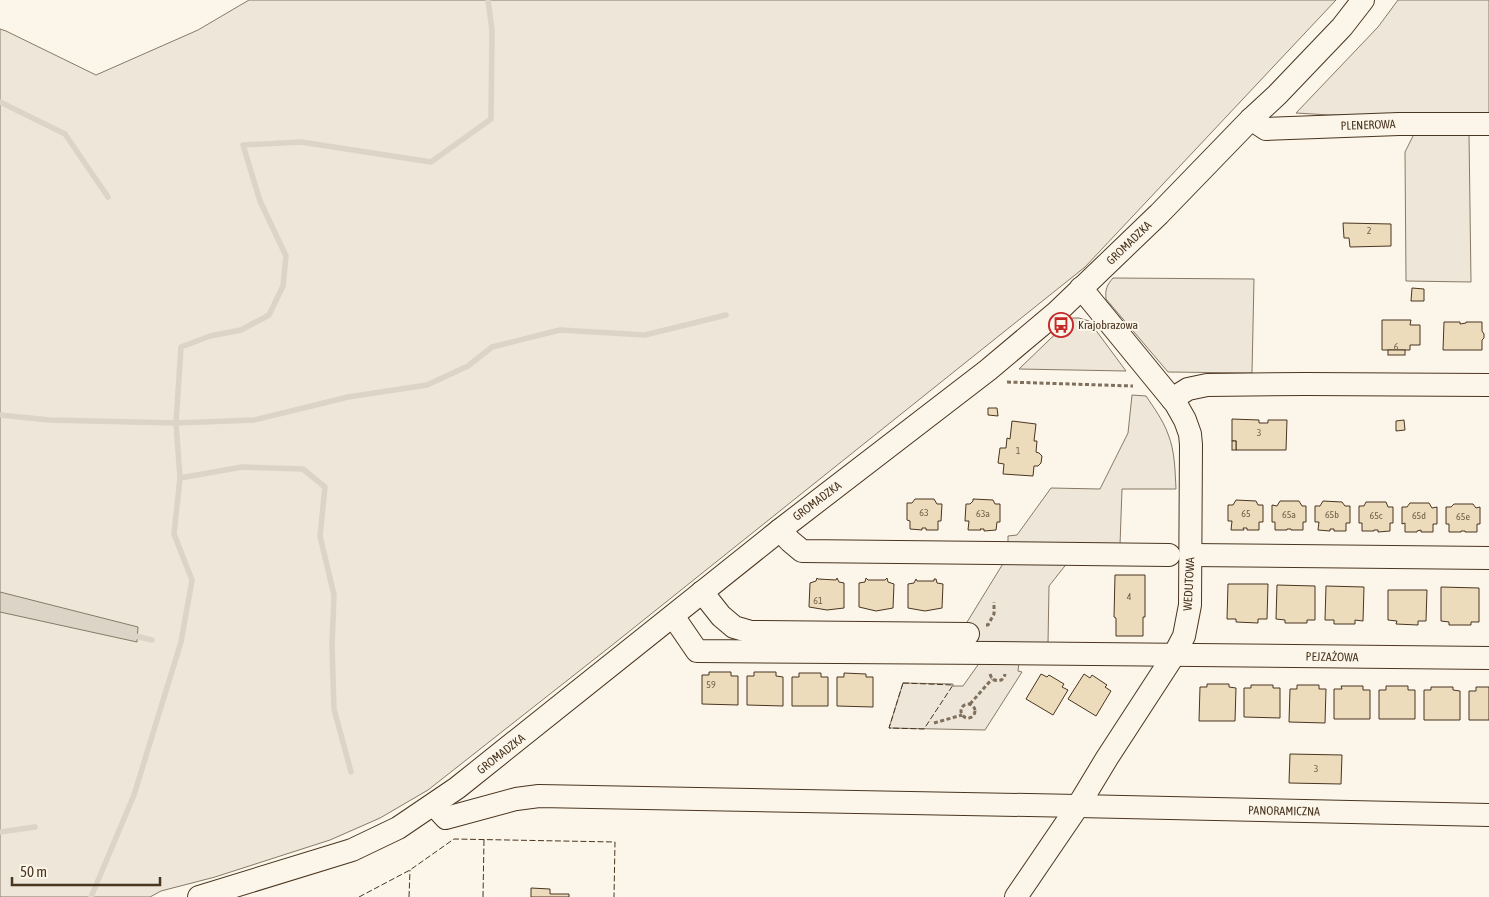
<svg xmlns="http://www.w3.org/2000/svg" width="1489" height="897" viewBox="0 0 1489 897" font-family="'Asap Condensed',sans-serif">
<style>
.green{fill:#ede6d9;stroke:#887966}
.water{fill:#dcd4c6;stroke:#887966}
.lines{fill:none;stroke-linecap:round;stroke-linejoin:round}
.stream{stroke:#dcd4c6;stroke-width:5.5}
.building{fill:#ecdcbc;stroke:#4a3520}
.minor-casing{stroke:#4a3520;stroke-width:24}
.path{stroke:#7f6f5c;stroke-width:3;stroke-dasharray:4 2.5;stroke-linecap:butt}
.minor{stroke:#fbf6e9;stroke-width:22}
.fence{stroke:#4a3520;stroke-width:1;stroke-dasharray:6 2.5;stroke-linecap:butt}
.labels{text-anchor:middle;stroke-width:4;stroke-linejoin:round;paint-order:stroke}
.number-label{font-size:10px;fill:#725f47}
.street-label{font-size:12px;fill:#4a3520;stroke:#fbf6e9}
.poi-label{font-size:12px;fill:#4a3520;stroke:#fbf6e9;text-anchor:start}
</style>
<rect width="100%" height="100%" fill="#fbf6e9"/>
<g class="green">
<polygon points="249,0 1336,0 1085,267 611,646 428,790 380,818 330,840 215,877 161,891 150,897 0,897 0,29 6,31 96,75 198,30"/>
<polygon points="1398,0 1489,0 1489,114 1329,115 1296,113 1378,27"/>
<polygon points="1414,134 1469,134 1471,282 1406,281 1405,152"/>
<path d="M1113 278 1254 279 1252 373 1168 372 1106 299C1105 289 1107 285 1113 278Z"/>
<polygon points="1072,318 1079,318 1089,321 1126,371 1019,369"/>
<path d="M1132 395 1146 396C1154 408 1163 420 1168 434 1175 451 1175 471 1176 489H1122L1120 545 1008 544V536L1017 535 1051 488 1100 489 1128 433Z"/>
<polygon points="1004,562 1068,562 1049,586 1048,644 975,643 964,627"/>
<polygon points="980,662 1019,662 1018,671 1022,672 985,730 889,728 903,683 953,684 953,686 963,686"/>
</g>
<polygon class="water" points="0,592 138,627 137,642 0,612"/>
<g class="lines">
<g class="stream">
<polyline points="0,102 65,134 108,197"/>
<polyline points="0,415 49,420 176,423 254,420 348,397 427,385 468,366 492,347 560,330 645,335 726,315"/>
<polyline points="180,478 242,467 303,469 325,487 320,536 334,595 332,645 334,709 351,772"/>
<polyline points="131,635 152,640"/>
<polyline points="0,832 35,827"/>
<polyline points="91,897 134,795 181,642 192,580 174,534 180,478 176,423 181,347 210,336 241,330 269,315 283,286 286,256 260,201 243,145 301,142 431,162 491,119 492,30 488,0"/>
</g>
</g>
<g class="building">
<polygon points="1343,223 1391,224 1391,246 1350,247 1349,238 1344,238"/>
<polygon points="1412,288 1424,289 1424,301 1411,301"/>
<polygon points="1382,320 1411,320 1410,325 1420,325 1420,345 1410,345 1410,350 1382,350"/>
<polygon points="1444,322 1460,322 1460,324 1466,323 1466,322 1482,322 1482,331 1484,334 1484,338 1482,340 1482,350 1443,350"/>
<rect x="1388" y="350" width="17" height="5"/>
<polygon points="988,408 997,408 998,416 988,415"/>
<polygon points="1232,419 1259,420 1259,423 1268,423 1268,420 1287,420 1286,450 1236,450 1236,441 1232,441"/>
<polygon points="1404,420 1405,430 1396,431 1396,421"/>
<polygon points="1012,421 1036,424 1034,441 1037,441 1036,452 1039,453 1042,456 1041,463 1038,466 1034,466 1033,476 1003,474 1004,464 998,463 1000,448 1006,448 1007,438 1010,439"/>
<rect x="1232" y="441" width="4" height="9"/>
<polygon points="915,499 934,499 937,504 942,504 941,521 938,521 938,530 926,530 926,528 922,528 922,530 910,529 910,521 907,520 907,503 912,503"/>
<polygon points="973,499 993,500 995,504 1000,504 1000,522 997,522 996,530 984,531 984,529 980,529 981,530 968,530 969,521 965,521 966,504 970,504 973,501"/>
<polygon points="1236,500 1256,501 1258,505 1263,505 1263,522 1259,522 1259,530 1247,530 1247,528 1243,528 1244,530 1231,530 1232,521 1228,521 1228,505 1233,505"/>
<polygon points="1280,501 1299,501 1302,506 1306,506 1306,522 1303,522 1303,530 1291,530 1291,529 1287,529 1287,530 1275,530 1275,522 1272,522 1272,505 1277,506"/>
<polygon points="1323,501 1342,502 1345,506 1350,506 1350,523 1346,523 1346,531 1334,531 1334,529 1330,529 1330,531 1318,530 1319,522 1315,522 1315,506 1320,506"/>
<polygon points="1366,502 1386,502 1388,507 1393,507 1393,523 1390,523 1390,531 1378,532 1378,530 1374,530 1374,531 1362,531 1362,523 1359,523 1359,506 1364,506"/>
<polygon points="1410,503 1429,503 1432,508 1437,507 1437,524 1433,524 1433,532 1421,532 1421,530 1417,531 1417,532 1405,532 1405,523 1402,524 1402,507 1407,507"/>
<polygon points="1454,504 1473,504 1476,508 1480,507 1480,524 1477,524 1477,532 1465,532 1465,531 1461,531 1461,532 1449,532 1449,524 1446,524 1446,507 1451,507"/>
<polygon points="1115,575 1145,575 1145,617 1143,617 1143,636 1116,636 1116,618 1114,617"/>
<polygon points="817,578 818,579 836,580 837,578 839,582 844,583 844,608 827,610 809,607 810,583 816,581"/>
<polygon points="866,578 868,580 885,580 887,578 888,582 894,584 893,608 876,611 859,607 859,583 865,582"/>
<polygon points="916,579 917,581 934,581 934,579 936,579 937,583 943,584 942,608 925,611 908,608 908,584 914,583"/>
<polygon points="1228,584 1268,584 1267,619 1258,619 1258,623 1236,622 1236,619 1227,619"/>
<polygon points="1277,585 1315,586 1315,620 1307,620 1307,623 1285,623 1285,620 1276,619"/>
<polygon points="1326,586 1364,587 1363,621 1355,620 1355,624 1334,624 1334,620 1325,620"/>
<polygon points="1441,587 1479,588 1479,622 1471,622 1471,625 1449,625 1449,622 1441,621"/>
<polygon points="1388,590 1427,590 1426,621 1418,621 1418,625 1396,624 1397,621 1388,620"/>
<polygon points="709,672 731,672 731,676 738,676 738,705 702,704 702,675 709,675"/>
<polygon points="754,672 776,672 776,676 783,677 783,706 747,705 747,676 754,676"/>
<polygon points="799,673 821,673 821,677 828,677 828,706 792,706 792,677 799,677"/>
<polygon points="844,673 866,674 866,677 873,677 873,707 837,706 837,677 844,677"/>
<polygon points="1041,674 1047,677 1049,675 1064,684 1062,687 1068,690 1053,715 1026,699"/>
<polygon points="1084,674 1090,678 1092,675 1107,685 1105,687 1111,691 1096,716 1068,699"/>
<polygon points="1207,684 1229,684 1229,687 1236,688 1235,721 1199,721 1200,687 1207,687"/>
<polygon points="1251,685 1273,685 1273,688 1280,688 1280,718 1244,717 1244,688 1251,688"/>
<polygon points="1297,685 1319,685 1319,689 1326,689 1325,723 1289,722 1290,689 1297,689"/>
<polygon points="1341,686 1363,686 1363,690 1370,690 1370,719 1334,719 1334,689 1342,689"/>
<polygon points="1386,686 1408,686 1408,690 1415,690 1415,719 1379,719 1379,690 1386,690"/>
<polygon points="1431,687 1453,687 1453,690 1460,691 1460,720 1424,720 1424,690 1431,690"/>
<polygon points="1476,687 1489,687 1489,720 1469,720 1469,691 1476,691"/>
<polygon points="1290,754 1342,755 1341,784 1289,783"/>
<polygon points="531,888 550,889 550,894 569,894 569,897 531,897"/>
</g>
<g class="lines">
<defs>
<g id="minor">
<polyline points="1251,119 1266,129 1399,124 1489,124"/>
<polyline points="1172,399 1188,389 1207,385 1306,384 1489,385"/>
<polyline points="780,530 790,541 802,551 1169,555"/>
<polyline points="1191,555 1489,558"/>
<polyline points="702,592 721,616 734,627 751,632 968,634"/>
<polyline points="673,616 697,651 994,653 1489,658"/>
<polyline points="434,805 446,818 516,799 539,796 1078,806 1489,815"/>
<polyline points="199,897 352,850 398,828 457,788 780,530 988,370 1057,312 1159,214 1251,119 1277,95 1342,27 1363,0"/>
<polyline points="1016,897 1078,806 1107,758 1174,655 1184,636 1190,605 1191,445 1190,434 1185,420 1176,404 1081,288"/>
</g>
</defs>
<use href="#minor" class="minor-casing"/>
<g class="path">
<polyline points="1007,382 1133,386"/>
<polyline points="986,625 988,625 994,614 994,602"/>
<path d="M990 674 992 679C998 682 1004 681 1005 674"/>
<circle cx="968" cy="711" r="7"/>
<polyline points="970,704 992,679"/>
<polyline points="934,723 962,715"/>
</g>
<use href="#minor" class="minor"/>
<g class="fence">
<polygon points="903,683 953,685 924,729 889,728"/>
<polyline points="359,897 410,870 454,839 615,842 614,897"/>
<polyline points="409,897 410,870"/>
<polyline points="483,897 484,839"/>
</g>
</g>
<defs>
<symbol id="bus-ring" viewBox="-11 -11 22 22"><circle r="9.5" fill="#fbf6e9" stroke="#c62828" stroke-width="1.5"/><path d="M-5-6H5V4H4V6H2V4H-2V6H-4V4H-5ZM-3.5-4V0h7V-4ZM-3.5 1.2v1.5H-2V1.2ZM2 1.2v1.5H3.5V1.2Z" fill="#c62828"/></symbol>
</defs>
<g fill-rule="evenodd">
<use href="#bus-ring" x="1047" y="311" width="28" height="28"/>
</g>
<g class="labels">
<g class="number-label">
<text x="1369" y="234">2</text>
<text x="1396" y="350">6</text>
<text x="1259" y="436">3</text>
<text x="1018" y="454">1</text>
<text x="924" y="516">63</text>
<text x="983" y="517">63a</text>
<text x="1246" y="517">65</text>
<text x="1289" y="518">65a</text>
<text x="1332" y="518">65b</text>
<text x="1376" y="519">65c</text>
<text x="1419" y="519">65d</text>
<text x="1463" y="520">65e</text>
<text x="1129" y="600">4</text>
<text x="818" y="604">61</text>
<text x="711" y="688">59</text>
<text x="1316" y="772">3</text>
</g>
<g class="street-label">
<text transform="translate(1368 125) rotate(-2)" y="4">PLENEROWA</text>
<text transform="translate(1129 243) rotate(-44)" y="4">GROMADZKA</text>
<text transform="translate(817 501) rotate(-37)" y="4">GROMADZKA</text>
<text transform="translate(1189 584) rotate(-87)" y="4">WEDUTOWA</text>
<text transform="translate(1332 657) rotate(1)" y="4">PEJZAŻOWA</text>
<text transform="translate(501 754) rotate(-38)" y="4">GROMADZKA</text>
<text transform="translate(1284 811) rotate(1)" y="4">PANORAMICZNA</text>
</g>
<g class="poi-label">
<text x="1078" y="329">Krajobrazowa</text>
</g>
</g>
<path d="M12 877v8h148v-8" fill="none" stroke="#4a3520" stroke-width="2.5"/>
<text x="20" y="877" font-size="15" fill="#4a3520" stroke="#fbf6e9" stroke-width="4" paint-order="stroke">50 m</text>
</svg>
